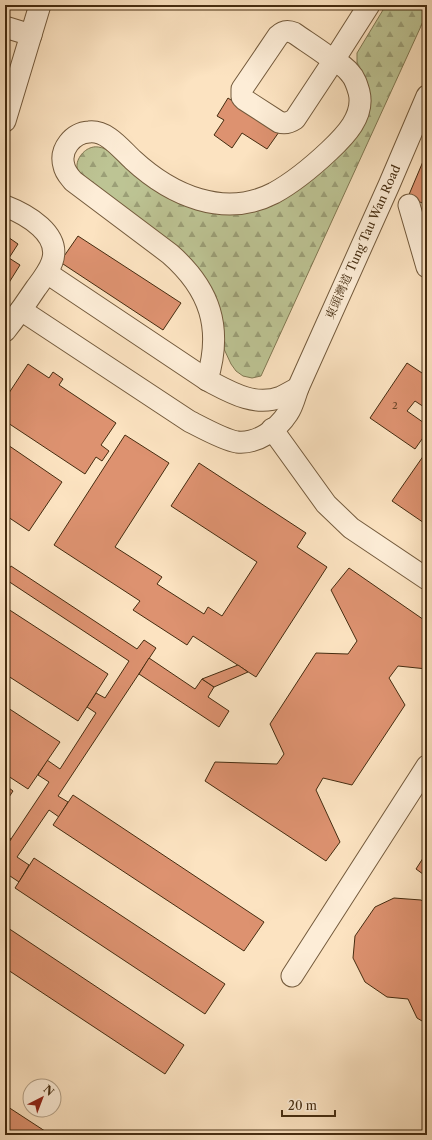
<svg xmlns="http://www.w3.org/2000/svg" width="432" height="1140" viewBox="0 0 432 1140" font-family="'Libre Caslon Text','Noto Serif TC',serif">
<style>
.forest{fill:url(#forest-firs);stroke:#817852}
.building{fill:#dd9270;stroke:#452c10}
.lines{fill:none;stroke-linecap:round;stroke-linejoin:round}
.minor-casing{stroke:#735a3c;stroke-width:23}
.minor{stroke:#fdedd7;stroke-width:21}
.labels{text-anchor:middle;stroke-width:3;stroke-linejoin:round;paint-order:stroke}
.number-label{font-size:10px;fill:#6b4628}
.street-label{font-size:12px;fill:#452c10;stroke:#fdedd7}
</style>
<defs>
<pattern id="forest-firs" width="22" height="20" patternUnits="userSpaceOnUse"><rect width="22" height="20" fill="#bdc494"/><path d="M5 1l3.5 6h-7zM16 11l3.5 6h-7z" fill="#9b9f77"/></pattern>
</defs>
<rect width="100%" height="100%" fill="#fce3c1"/>
<filter id="stains"><feTurbulence type="fractalNoise" baseFrequency=".005" numOctaves="4"/><feColorMatrix values="0 0 0 0 .2 0 0 0 0 .09 0 0 0 0 .02 0 0 0 .5 -.17"/></filter>
<radialGradient id="worn" r=".72"><stop offset=".6" stop-color="#630" stop-opacity="0"/><stop offset="1" stop-color="#630" stop-opacity=".3"/></radialGradient>
<path class="forest" d="M386 5H427V13L261 376 252 378 243 376 236 371 231 364 224 349 219 317 84 182C82 179 79 175 78 171 74 162 82 151 90 148 95 146 99 147 103 148L221 211 341 150 357 68V53Z"/>
<g class="building">
<polygon points="228,98 279,132 267,149 242,133 232,148 214,135 224,120 217,116"/>
<polygon points="427,152 427,205 408,197"/>
<polygon points="5,235 18,244 9,258 20,265 5,289"/>
<polygon points="78,236 181,303 163,330 60,262"/>
<polygon points="407,363 425,375 423,378 427,380 427,409 415,401 407,411 427,425 427,432 415,449 370,418"/>
<polygon points="28,364 49,378 53,372 63,379 59,385 116,423 101,445 109,451 102,461 96,457 85,474 5,421 5,399"/>
<polygon points="125,435 169,463 115,547 162,577 157,584 204,614 208,607 222,616 257,562 171,506 199,463 306,533 297,547 327,567 256,677 193,636 187,645 133,610 140,601 54,545"/>
<polygon points="5,443 62,482 29,531 5,515"/>
<polygon points="424,455 427,457 427,525 392,501"/>
<polygon points="11,566 137,649 144,640 156,648 58,796 68,802 59,817 49,810 17,857 29,865 19,882 7,874 5,876 5,848 49,782 38,775 47,760 60,769 96,713 87,707 96,693 105,698 129,661 5,579 5,574"/>
<polygon points="349,568 427,622 427,669 398,666 389,678 405,705 352,785 323,778 316,790 340,842 326,861 205,781 215,762 277,764 284,754 270,724 316,653 348,654 357,641 331,590"/>
<polygon points="5,607 108,674 78,721 5,674"/>
<polygon points="149,658 195,689 202,679 214,687 208,697 229,711 219,727 139,674"/>
<polygon points="238,665 248,672 214,687 202,679"/>
<polygon points="5,706 60,742 28,789 5,774"/>
<polygon points="5,785 13,791 5,803"/>
<polygon points="73,795 264,922 244,951 53,825"/>
<polygon points="5,835 11,839 5,848"/>
<polygon points="427,852 427,877 416,869"/>
<polygon points="34,858 225,984 205,1014 15,888"/>
<polygon points="394,898 421,900 427,904 427,1024 417,1018 408,999 387,997 365,982 353,958 355,936 375,907"/>
<polygon points="5,926 184,1045 165,1074 5,968"/>
<polygon points="5,1105 51,1135 5,1135"/>
</g>
<g class="lines">
<defs>
<g id="minor">
<polyline points="5,27 31,35"/>
<polyline points="5,121 40,5"/>
<polyline points="409,205 427,267"/>
<path d="M5 206C26 214 62 234 52 262 49 271 42 280 36 288 26 303 16 317 5 331"/>
<path d="M47 273 207 380C230 392 254 407 281 397 287 394 292 391 298 388"/>
<path d="M21 310 189 421C201 427 224 440 237 442 257 444 277 430 288 413 293 406 295 396 298 388L389 185 427 96"/>
<path d="M207 380C223 328 210 289 170 254L73 181C69 176 65 172 64 166 59 149 73 133 89 132 107 130 121 149 133 160 171 195 224 219 274 193 294 182 312 167 329 151 345 136 365 116 359 92 357 85 355 78 350 73 344 65 334 60 326 55 315 47 304 40 294 33 287 30 283 31 278 36L242 89V97L245 100 279 122C285 124 289 123 295 119L334 60 369 5"/>
<polyline points="272,429 326,504 351,528 427,579"/>
<polyline points="292,976 427,766"/>
</g>
</defs>
<use href="#minor" class="minor-casing"/>
<use href="#minor" class="minor"/>
</g>
<g class="labels">
<g class="number-label">
<text x="395" y="409">2</text>
</g>
<g class="street-label">
<text transform="translate(363 242) rotate(-66)" y="4">東頭灣道 Tung Tau Wan Road</text>
</g>
</g>
<rect width="432" height="1140" fill="none" stroke="#fce3c1" stroke-width="20"/>
<rect x="6" y="6" width="420" height="1128" fill="none" stroke="#452c10" stroke-width="2"/>
<rect x="10" y="10" width="412" height="1120" fill="none" stroke="#452c10"/>
<g transform="translate(42 1098) rotate(42)"><circle r="19" fill="#fdedd7" stroke="#b3a087"/>
<path d="M0-3L7 15L0 10L-7 15Z" fill="#8f2418"/>
<text y="-6" font-size="11" font-weight="bold" text-anchor="middle" fill="#452c10">N</text>
</g>
<path d="M282 1110v6h53v-6" fill="none" stroke="#452c10" stroke-width="2"/>
<text x="288" y="1110" font-size="12" fill="#452c10" stroke="#fdedd7" stroke-width="3" paint-order="stroke">20 m</text>
<rect width="100%" height="100%" filter="url(#stains)"/>
<rect width="100%" height="100%" fill="url(#worn)"/>
</svg>
